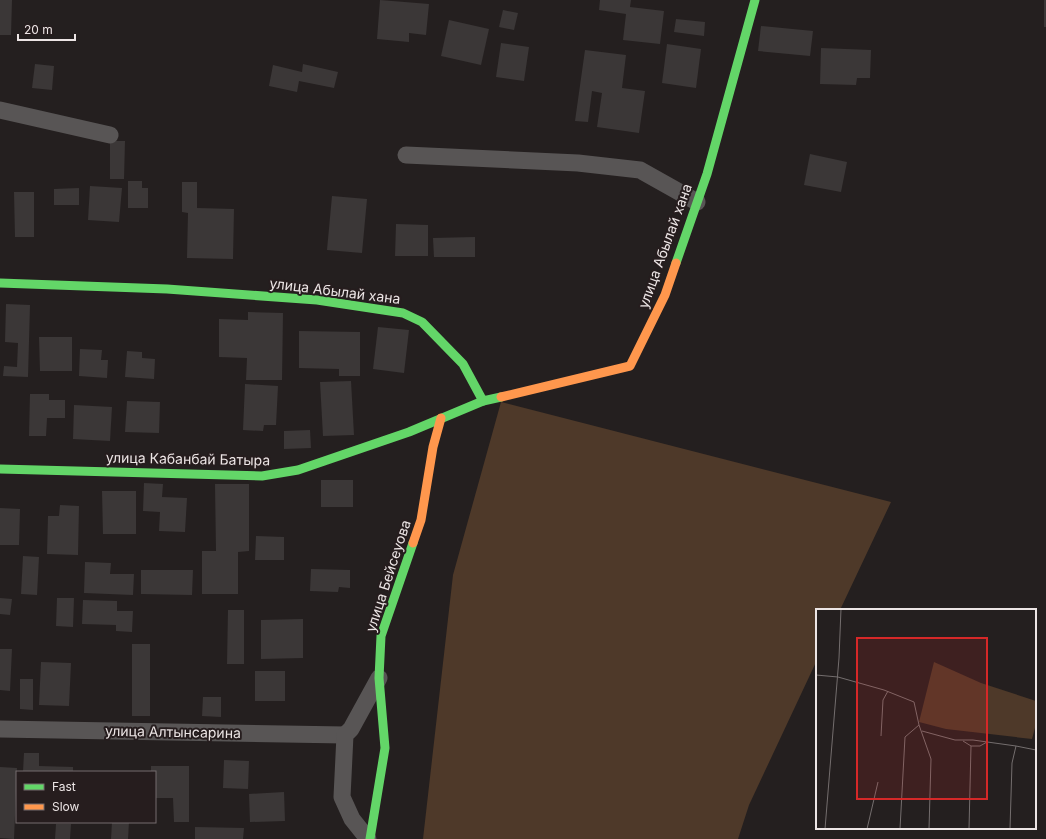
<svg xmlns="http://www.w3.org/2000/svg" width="1046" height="839" viewBox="0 0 1046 839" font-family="Inter,sans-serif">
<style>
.green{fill:#4e3929}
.building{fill:#3b3737}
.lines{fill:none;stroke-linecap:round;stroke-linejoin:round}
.street{stroke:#585555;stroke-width:17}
.fast{stroke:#63d668;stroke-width:9}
.slow{stroke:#ff974d;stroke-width:9}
.labels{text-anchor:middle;stroke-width:4;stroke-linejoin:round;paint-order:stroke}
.street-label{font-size:14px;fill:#ece5e5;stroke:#261d1e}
.inset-road{fill:none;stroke:#746e6e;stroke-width:1}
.view{fill:#d62828;fill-opacity:0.15;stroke:#d62828;stroke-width:2}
.inset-edge{fill:none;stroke:#ece5e5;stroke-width:2}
</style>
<rect width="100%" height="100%" fill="#241f1f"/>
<polygon class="green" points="501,402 891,502 840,610 817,610 817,660 749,805 738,839 423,839 453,575"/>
<g class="building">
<polygon points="0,0 12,0 11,35 0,35"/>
<polygon points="380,0 429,4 426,35 409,33 409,42 377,39"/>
<polygon points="600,0 631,0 630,7 664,11 660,44 623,40 626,14 599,10"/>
<rect x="1044" y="0" width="2" height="27"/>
<polygon points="503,10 518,13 514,30 499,27"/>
<polygon points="676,19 705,22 704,36 674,32"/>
<polygon points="449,20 489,29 481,65 441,56"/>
<polygon points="761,26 813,31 810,56 758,51"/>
<polygon points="501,43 529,47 524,81 496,77"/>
<polygon points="667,44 701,49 696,88 662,83"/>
<polygon points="821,48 871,50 870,78 857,78 856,85 820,84"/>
<polygon points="585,50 626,55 622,88 645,91 639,133 597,127 602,93 592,91 588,122 575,121"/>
<polygon points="35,64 54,66 52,90 32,88"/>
<polygon points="303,64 338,72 334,88 299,81 297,92 269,86 273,65 302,72"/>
<polygon points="110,141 125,141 124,179 110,179"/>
<polygon points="810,154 847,162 841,192 804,185"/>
<polygon points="128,181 142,181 142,188 148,188 148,208 128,208"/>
<polygon points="182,182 197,182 197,208 234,209 233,259 187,258 188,213 182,212"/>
<polygon points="90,186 122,188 119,222 88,220"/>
<polygon points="79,188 79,205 54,205 54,189"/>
<polygon points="14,192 34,192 34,237 15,237"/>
<polygon points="332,196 367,199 362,253 327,250"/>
<polygon points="396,224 428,225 428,256 395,256"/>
<polygon points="475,237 475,257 434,257 433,238"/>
<polygon points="6,304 30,305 28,377 3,376 4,366 17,367 18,343 5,342"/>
<polygon points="248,312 283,313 282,380 246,380 247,358 219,357 219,319 248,320"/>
<polygon points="378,327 409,330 404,373 373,369"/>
<polygon points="299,331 360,332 360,376 339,376 339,369 299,368"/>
<polygon points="39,337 72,337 72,371 40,371"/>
<polygon points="80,349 102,350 101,360 108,360 107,378 79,376"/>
<polygon points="127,351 142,352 142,358 155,359 154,379 125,377"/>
<polygon points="351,381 354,435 323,436 320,382"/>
<polygon points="245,384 278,386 276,425 264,425 263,431 243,430"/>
<polygon points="30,394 49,394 49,400 65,400 65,418 47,418 46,436 29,436"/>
<polygon points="127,401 160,402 159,433 125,432"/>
<polygon points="74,405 112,407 110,441 73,439"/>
<polygon points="310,430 311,448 284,449 284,431"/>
<rect x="321" y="480" width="32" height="27"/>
<polygon points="144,483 163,484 162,497 187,498 185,532 159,531 160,512 143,511"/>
<polygon points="215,484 249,484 249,551 238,552 238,594 202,594 202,551 216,551"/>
<polygon points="102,491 136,491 136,534 103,534"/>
<polygon points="60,505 79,506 78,555 47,554 48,516 59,516"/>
<polygon points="0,508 20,509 19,545 0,545"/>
<polygon points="256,536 284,537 284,560 255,560"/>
<polygon points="23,556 39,557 37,595 21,594"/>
<polygon points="85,562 111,563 110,574 134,574 133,595 84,593"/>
<polygon points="311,569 350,570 350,588 339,587 338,592 310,591"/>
<polygon points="141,570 193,570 192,595 141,594"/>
<polygon points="0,598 12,599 10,615 0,614"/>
<polygon points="57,598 74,598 73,627 56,626"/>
<polygon points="83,600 117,601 117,611 133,611 132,632 116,631 116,625 82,624"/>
<polygon points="228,610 244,610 244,664 227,664"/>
<polygon points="303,619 303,658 261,659 261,620"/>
<rect x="132" y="644" width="18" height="72"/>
<polygon points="0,649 12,649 10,691 0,690"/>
<polygon points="41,662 71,663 69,706 39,705"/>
<rect x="255" y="671" width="30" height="30"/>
<polygon points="20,679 33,679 33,710 20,709"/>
<polygon points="203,697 221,697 221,717 202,716"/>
<polygon points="24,753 39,753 39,766 73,767 73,772 23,772"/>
<polygon points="224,760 249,761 248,789 223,788"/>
<polygon points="151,766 189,766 189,822 174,822 173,798 155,798 155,772 151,772"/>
<polygon points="0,767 17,768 14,839 0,838"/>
<polygon points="284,792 285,821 250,822 249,794"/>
<polygon points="112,822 129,822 128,839 111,839"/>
<polygon points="56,824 71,824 70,839 55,839"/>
<polygon points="195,827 244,828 243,839 195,839"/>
</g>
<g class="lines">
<g class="street">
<polyline points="0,110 110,135"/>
<polyline points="406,155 578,163 640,170 697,202"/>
<polyline points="0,729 345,735"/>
<polyline points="368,839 352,819 342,797 345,735 351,729 379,678"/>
</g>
<g class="fast">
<polyline points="676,263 707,174 755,0"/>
<polyline points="0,283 167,289 317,300 403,313 422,322 463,364 483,401 501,397"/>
<polyline points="0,469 262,476 298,470 409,432 483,401"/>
<polyline points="370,839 385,748 379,678 381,636 413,543"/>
</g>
<g class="slow">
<polyline points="501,397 630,366 665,295 676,263"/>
<polyline points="413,543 421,520 433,447 441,418"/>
</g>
</g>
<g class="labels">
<g class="street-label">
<text transform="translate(665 246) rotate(-70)" y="5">улица Абылай хана</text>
<text transform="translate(335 291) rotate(7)" y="5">улица Абылай хана</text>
<text transform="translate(188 459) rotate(1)" y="5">улица Кабанбай Батыра</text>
<text transform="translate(388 576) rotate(-72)" y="5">улица Бейсеуова</text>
<text transform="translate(173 732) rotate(1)" y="5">улица Алтынсарина</text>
</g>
</g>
<g transform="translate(816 609)">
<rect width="220" height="220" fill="#241f1f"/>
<path d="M118 53 165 74 220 92V115L216 130 130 120 103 113Z" fill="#4e3929"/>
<path class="inset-road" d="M0 66 22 68 68 81 98 93 103 116 89 128 84 220M103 116 115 150 113 220M106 122 139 131H157L200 137 196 154 194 220M65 127 67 91 72 82M147 132 155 137H164L171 133M200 137 220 141M9 220 23 49 25 0M51 220 62 173M153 220 155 137"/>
<path class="view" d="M41 29H171V190H41Z"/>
<rect width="220" height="220" class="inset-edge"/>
</g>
<rect x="16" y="771" width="140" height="52" fill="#261d1e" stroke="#756d6e"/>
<rect x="24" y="784" width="20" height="6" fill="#63d668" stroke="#756d6e"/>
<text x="52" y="791" font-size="12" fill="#ece5e5">Fast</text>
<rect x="24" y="804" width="20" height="6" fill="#ff974d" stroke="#756d6e"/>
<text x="52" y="811" font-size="12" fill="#ece5e5">Slow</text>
<path d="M18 34v6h57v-6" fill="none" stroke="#ece5e5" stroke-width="2"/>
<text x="24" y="34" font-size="12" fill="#ece5e5" stroke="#261d1e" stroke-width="3" paint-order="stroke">20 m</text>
</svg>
